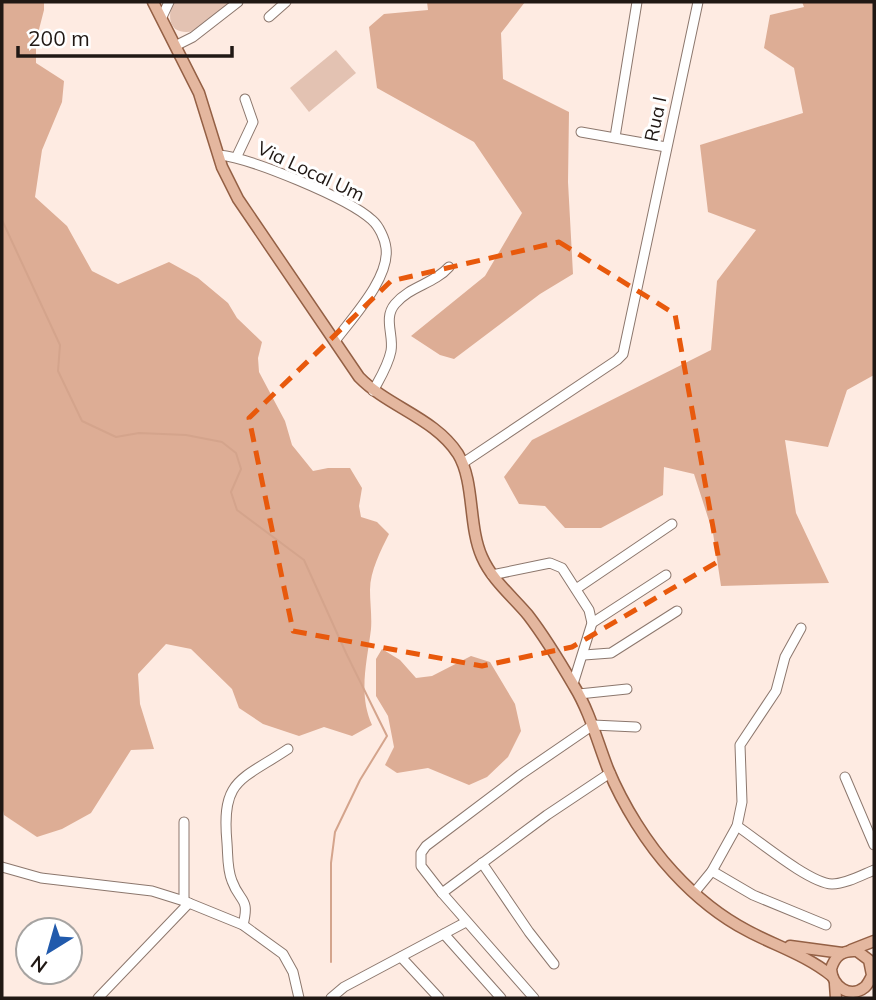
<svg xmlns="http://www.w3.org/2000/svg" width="876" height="1000" viewBox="0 0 876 1000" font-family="Mulish,sans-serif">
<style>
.green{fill:#e3c2b2}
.forest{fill:#ddad95}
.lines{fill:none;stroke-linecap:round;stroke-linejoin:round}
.stream{stroke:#d4a48c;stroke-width:2}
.minor-casing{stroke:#8c776d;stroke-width:11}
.major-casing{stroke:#946045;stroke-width:13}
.minor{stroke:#fff;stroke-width:9}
.major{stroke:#e4b79f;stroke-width:10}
.marked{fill:none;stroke:#e8590c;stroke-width:5;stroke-dasharray:14 9;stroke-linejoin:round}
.labels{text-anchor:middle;stroke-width:6;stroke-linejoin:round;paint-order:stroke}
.street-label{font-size:19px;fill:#201814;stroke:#fff}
</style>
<rect width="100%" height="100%" fill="#feebe2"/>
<g class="green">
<path d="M173 2H232L194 31C171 36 166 20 173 2Z"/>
<polygon points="336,50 356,73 309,112 290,88"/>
</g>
<g class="forest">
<path d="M2 2H44V10L36 41V63L64 81 62 102 42 150 35 197 67 226 92 271 118 284 169 262 198 278 228 303 237 318 262 342 258 358 259 372 285 421 292 445 313 471 328 468H350L362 488 359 506 361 517 377 522 389 534C381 550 370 571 370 590 370 603 372 616 371 629 367 662 358 694 372 725L352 736 324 727 299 736 263 724 239 708 232 689 191 649 166 644 138 674 140 704 154 749 131 750 91 813 62 829 37 837 4 815 2 805Z"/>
<polygon points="427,2 525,2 501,33 503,79 569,112 568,182 573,274 540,294 454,359 440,355 411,336 485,276 522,213 474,142 377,88 369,27 384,14 428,10"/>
<polygon points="802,2 874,2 874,375 847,390 828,447 785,440 796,513 829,583 721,586 713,533 694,474 664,467 663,495 601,528 565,528 545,506 519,504 504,477 532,440 711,350 717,281 756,230 708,212 700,145 803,113 794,68 764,48 770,15 804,7"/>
<polygon points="382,649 400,660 416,678 432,676 471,656 490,662 515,704 521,731 508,757 487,777 469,785 428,768 397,773 385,765 394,747 388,716 376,696 376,659"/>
</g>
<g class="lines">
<polyline class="stream" points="2,220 60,345 58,371 82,421 116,437 139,433 186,435 222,442 236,453 241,469 231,492 237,510 304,560 346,653 387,736 360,780 335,832 331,863 331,962"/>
<defs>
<g id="minor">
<polyline points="162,17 169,2"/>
<polyline points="269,17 286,2"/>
<polyline points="177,45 193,37 238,2"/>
<polyline points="581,132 666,147"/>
<polyline points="615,137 637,2"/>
<path d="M219 155C251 158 348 198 372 220 379 226 385 239 386 248 390 278 352 318 335 341"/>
<polyline points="237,156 253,122 245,99"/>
<path d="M373 391C380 378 388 366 391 351 394 335 383 318 395 304 410 286 434 284 449 267"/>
<polyline points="463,463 617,360 623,354 698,2"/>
<polyline points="492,575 550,563 562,568 589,610 592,623 573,684"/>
<polyline points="576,589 672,524"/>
<polyline points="592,623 666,575"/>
<polyline points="584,655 611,653 677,611"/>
<polyline points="579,694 627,689"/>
<polyline points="845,777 874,845"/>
<polyline points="184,822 184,901"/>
<path d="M737 826C758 840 809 883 832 884 846 884 862 875 874 870"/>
<polyline points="482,863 529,932 554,964"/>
<polyline points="2,867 41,878 152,891 184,901 243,925 283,954 293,972 299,998"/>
<polyline points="712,871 753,895 826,925"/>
<polyline points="442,893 547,815 610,773"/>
<polyline points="694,893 712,871 737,826 742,802 740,745 776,691 785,657 801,628"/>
<path d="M243 925C250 897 240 903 232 881 227 869 228 855 227 843 221 779 240 781 288 749"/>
<polyline points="444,934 501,998"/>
<polyline points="401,957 439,998"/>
<polyline points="98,998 189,903"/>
<polyline points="331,998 344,987 466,922"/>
<polyline points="534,998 442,893 421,866 421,853 426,846 520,775 593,725 636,727"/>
</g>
<g id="major">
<path d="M153 2 199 93 222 167 238 199 359 377C388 407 435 418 458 454 475 482 468 526 482 557 492 580 512 596 528 615 545 637 560 662 574 686 590 712 597 741 608 769 623 805 647 844 673 872 695 896 719 916 748 931 776 946 806 955 832 976"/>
<polyline points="790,946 842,953"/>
<polyline points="851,950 874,941"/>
<path d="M872 975 869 960 857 951C843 950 835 955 831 969 832 985 849 1000 865 987 869 983 871 977 874 972"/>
<polyline points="835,984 836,998"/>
</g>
</defs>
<use href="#minor" class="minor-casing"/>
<use href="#major" class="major-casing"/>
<use href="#minor" class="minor"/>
<use href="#major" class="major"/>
</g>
<path class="marked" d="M559 242 675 314 719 561 572 647 482 666 293 631 249 418 391 281Z"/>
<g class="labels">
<g class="street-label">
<text transform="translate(655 119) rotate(-78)" y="7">Rua I</text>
<text transform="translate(311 171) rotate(25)" y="7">Via Local Um</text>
</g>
</g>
<rect width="876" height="1000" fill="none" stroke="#201814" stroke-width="7"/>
<g transform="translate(49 951) rotate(217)"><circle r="33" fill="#ffffff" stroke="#a6a3a1" stroke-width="2"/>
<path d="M0-5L12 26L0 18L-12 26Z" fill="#215aac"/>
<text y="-10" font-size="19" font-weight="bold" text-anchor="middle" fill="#201814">N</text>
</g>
<path d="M18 46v10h214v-10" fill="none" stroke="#201814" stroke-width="3.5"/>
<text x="28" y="46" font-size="21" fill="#201814" stroke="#ffffff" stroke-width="5" paint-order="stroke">200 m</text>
</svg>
